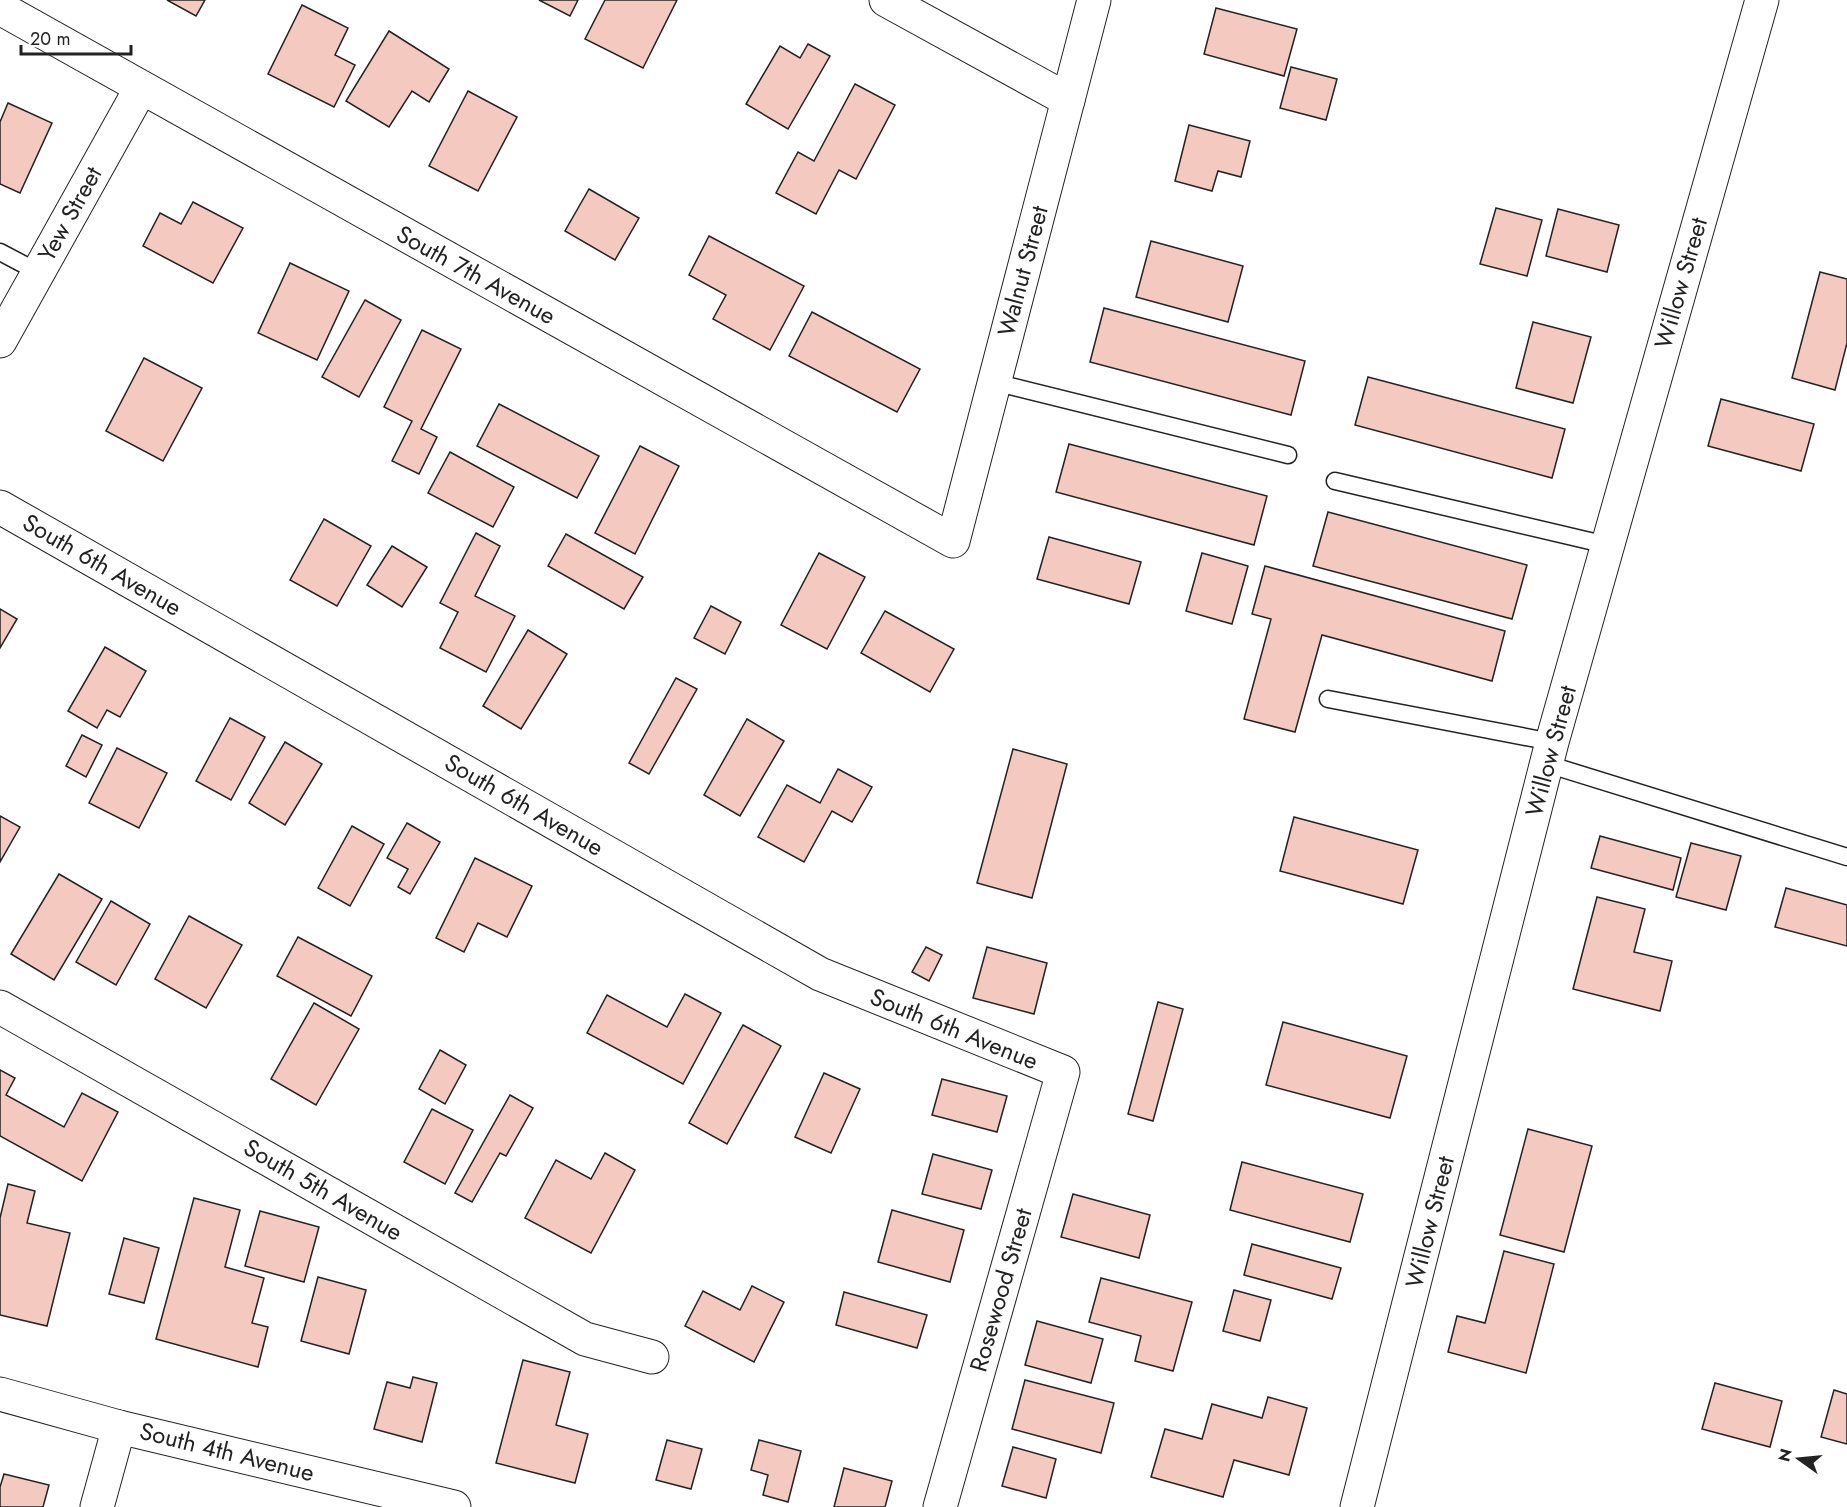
<svg xmlns="http://www.w3.org/2000/svg" width="1847" height="1507" viewBox="0 0 1847 1507" font-family="Jost,sans-serif">
<style>
.building{fill:#f3c9c0;stroke:#222;stroke-width:1.5}
.lines{fill:none;stroke-linecap:round;stroke-linejoin:round}
.lane-casing{stroke:#222;stroke-width:19}
.street-casing{stroke:#222;stroke-width:35}
.lane{stroke:#fff;stroke-width:16}
.street{stroke:#fff;stroke-width:33}
.labels{text-anchor:middle;stroke-width:4.5;stroke-linejoin:round;paint-order:stroke}
.street-label{font-size:24px;fill:#222;stroke:#fff}
</style>
<rect width="100%" height="100%" fill="#fff"/>
<g class="building">
<polygon points="167,0 205,0 196,16"/>
<polygon points="539,0 578,0 570,16"/>
<polygon points="605,0 677,0 643,68 585,39"/>
<polygon points="302,5 348,28 335,55 355,65 334,107 268,74"/>
<polygon points="1216,8 1297,29 1284,76 1204,54"/>
<polygon points="389,31 449,69 429,102 412,91 389,127 346,101"/>
<polygon points="808,44 830,56 788,129 746,104 780,46 800,58"/>
<polygon points="1291,67 1337,79 1326,120 1280,108"/>
<polygon points="855,84 895,105 856,179 839,170 816,214 776,193 798,152 814,161"/>
<polygon points="468,91 517,117 478,191 429,166"/>
<polygon points="8,103 52,123 20,193 0,184 0,122"/>
<polygon points="1189,125 1250,141 1241,177 1218,171 1212,191 1175,181"/>
<polygon points="589,189 639,218 615,260 565,231"/>
<polygon points="193,202 243,228 213,283 143,246 160,213 181,224"/>
<polygon points="1496,208 1542,220 1527,276 1480,264"/>
<polygon points="1558,209 1619,225 1607,272 1546,256"/>
<polygon points="709,236 804,286 770,350 713,319 726,295 689,275"/>
<polygon points="1151,241 1243,266 1228,322 1136,297"/>
<polygon points="290,263 349,291 317,360 258,333"/>
<polygon points="1820,272 1847,279 1847,343 1835,390 1792,378"/>
<polygon points="365,300 401,320 359,397 322,377"/>
<polygon points="1104,308 1305,361 1291,415 1090,362"/>
<polygon points="812,312 920,369 897,412 789,356"/>
<polygon points="1533,322 1591,337 1573,403 1516,388"/>
<polygon points="422,330 461,349 421,429 437,437 419,474 392,461 412,421 384,407"/>
<polygon points="144,358 202,388 163,461 106,431"/>
<polygon points="1368,377 1565,429 1552,478 1355,425"/>
<polygon points="1721,399 1814,424 1801,471 1708,446"/>
<polygon points="499,404 599,456 577,498 477,446"/>
<polygon points="1069,444 1267,496 1254,545 1056,492"/>
<polygon points="640,446 679,466 635,554 595,533"/>
<polygon points="450,452 514,487 493,527 428,493"/>
<polygon points="1328,512 1527,565 1512,619 1313,566"/>
<polygon points="324,519 371,546 337,606 290,580"/>
<polygon points="476,533 500,546 475,596 515,616 486,672 440,648 458,612 440,603"/>
<polygon points="566,534 643,577 624,609 548,566"/>
<polygon points="1049,537 1141,562 1129,604 1037,579"/>
<polygon points="392,546 427,567 402,607 367,585"/>
<polygon points="819,553 865,577 827,649 781,625"/>
<polygon points="1202,553 1248,566 1232,624 1186,611"/>
<polygon points="1265,566 1505,631 1492,681 1322,635 1295,732 1244,719 1271,619 1252,614"/>
<polygon points="711,606 741,622 725,654 694,638"/>
<polygon points="0,609 17,619 0,648"/>
<polygon points="885,611 954,649 930,692 861,653"/>
<polygon points="528,630 567,654 521,729 483,706"/>
<polygon points="105,647 146,671 120,717 107,710 97,728 68,711"/>
<polygon points="676,678 697,689 649,774 629,763"/>
<polygon points="230,718 265,737 231,800 196,781"/>
<polygon points="747,719 784,741 740,816 704,795"/>
<polygon points="82,735 102,745 86,777 66,766"/>
<polygon points="285,742 322,764 285,825 249,803"/>
<polygon points="117,748 167,773 139,828 89,803"/>
<polygon points="1013,749 1067,764 1032,898 977,883"/>
<polygon points="838,769 872,787 852,822 832,811 804,862 758,837 787,785 820,803"/>
<polygon points="0,816 20,827 0,862"/>
<polygon points="1294,817 1418,850 1403,904 1280,871"/>
<polygon points="407,823 440,842 410,894 398,887 408,869 387,858"/>
<polygon points="352,826 384,844 350,906 318,888"/>
<polygon points="1600,836 1681,858 1673,890 1591,868"/>
<polygon points="1691,843 1741,856 1726,910 1676,897"/>
<polygon points="475,858 532,886 507,937 478,923 464,952 436,938"/>
<polygon points="59,874 102,899 54,980 11,954"/>
<polygon points="1786,888 1847,905 1847,946 1775,927"/>
<polygon points="1597,897 1645,909 1634,952 1672,961 1660,1011 1573,989"/>
<polygon points="111,901 150,924 116,985 76,962"/>
<polygon points="189,916 242,945 206,1008 155,979"/>
<polygon points="298,937 372,976 351,1016 277,976"/>
<polygon points="926,947 942,955 929,981 912,972"/>
<polygon points="987,947 1047,963 1034,1014 973,998"/>
<polygon points="685,994 721,1013 683,1084 587,1033 607,995 667,1027"/>
<polygon points="1158,1002 1183,1009 1153,1121 1128,1114"/>
<polygon points="314,1003 359,1029 316,1105 271,1079"/>
<polygon points="1283,1022 1407,1056 1390,1118 1266,1085"/>
<polygon points="743,1025 781,1046 727,1144 689,1123"/>
<polygon points="440,1050 466,1065 445,1104 419,1089"/>
<polygon points="0,1070 15,1078 6,1095 64,1127 82,1093 118,1112 82,1181 0,1136"/>
<polygon points="824,1073 860,1089 831,1153 795,1137"/>
<polygon points="942,1079 1007,1096 997,1132 932,1115"/>
<polygon points="510,1095 533,1108 506,1156 500,1153 472,1202 455,1193"/>
<polygon points="432,1109 473,1130 445,1184 404,1162"/>
<polygon points="1528,1129 1592,1146 1564,1252 1500,1235"/>
<polygon points="605,1153 635,1170 591,1253 525,1218 556,1160 591,1179"/>
<polygon points="933,1154 992,1170 981,1209 922,1194"/>
<polygon points="1242,1162 1363,1194 1350,1242 1230,1210"/>
<polygon points="8,1184 35,1191 27,1223 70,1233 47,1326 0,1315 0,1218"/>
<polygon points="1073,1194 1150,1215 1139,1258 1061,1237"/>
<polygon points="194,1198 240,1210 225,1267 264,1278 252,1323 268,1327 258,1367 156,1339"/>
<polygon points="892,1210 964,1230 950,1282 878,1262"/>
<polygon points="260,1211 319,1227 304,1282 245,1266"/>
<polygon points="124,1238 159,1248 144,1303 109,1294"/>
<polygon points="1252,1244 1341,1268 1332,1299 1244,1275"/>
<polygon points="1504,1251 1554,1264 1526,1373 1448,1352 1457,1316 1485,1323"/>
<polygon points="318,1277 366,1290 349,1354 301,1341"/>
<polygon points="1101,1278 1192,1302 1173,1371 1135,1361 1141,1336 1089,1322"/>
<polygon points="752,1286 784,1302 754,1362 685,1326 703,1291 740,1310"/>
<polygon points="1234,1290 1271,1300 1260,1341 1223,1331"/>
<polygon points="844,1292 927,1315 917,1348 836,1325"/>
<polygon points="1037,1321 1103,1339 1091,1383 1025,1365"/>
<polygon points="523,1360 570,1372 556,1425 588,1434 575,1483 496,1463"/>
<polygon points="413,1377 437,1383 422,1442 374,1429 387,1382 410,1388"/>
<polygon points="1025,1380 1114,1403 1101,1453 1012,1429"/>
<polygon points="1715,1383 1782,1401 1770,1447 1702,1429"/>
<polygon points="1834,1390 1847,1394 1847,1444 1821,1437"/>
<polygon points="1268,1397 1307,1408 1289,1475 1234,1460 1223,1497 1151,1477 1165,1429 1202,1439 1212,1404 1262,1418"/>
<polygon points="667,1440 702,1449 691,1489 656,1480"/>
<polygon points="759,1440 801,1451 788,1502 763,1495 768,1475 751,1470"/>
<polygon points="1013,1447 1056,1459 1046,1498 1002,1486"/>
<polygon points="844,1468 892,1481 885,1507 834,1507"/>
<polygon points="4,1474 49,1485 43,1507 0,1507 0,1487"/>
</g>
<g class="lines">
<defs>
<g id="lane">
<polyline points="0,252 38,272"/>
<polyline points="994,382 1288,455"/>
<polyline points="1335,481 1607,545"/>
<polyline points="1328,699 1552,742"/>
<polyline points="1547,764 1847,857"/>
</g>
<g id="street">
<polyline points="886,0 1068,100"/>
<polyline points="0,8 953,541 1094,0"/>
<polyline points="0,341 141,88"/>
<polyline points="0,507 820,974 1063,1072 940,1507"/>
<polyline points="0,1007 585,1339 652,1357"/>
<polyline points="0,1394 119,1427 454,1507"/>
<polyline points="97,1507 119,1427"/>
<polyline points="1357,1507 1552,742 1762,0"/>
</g>
</defs>
<use href="#lane" class="lane-casing"/>
<use href="#street" class="street-casing"/>
<use href="#lane" class="lane"/>
<use href="#street" class="street"/>
</g>
<g class="labels">
<g class="street-label">
<text transform="translate(70 214) rotate(-61)" y="8">Yew Street</text>
<text transform="translate(1023 271) rotate(-75)" y="8">Walnut Street</text>
<text transform="translate(476 275) rotate(29)" y="8">South 7th Avenue</text>
<text transform="translate(1681 283) rotate(-74)" y="8">Willow Street</text>
<text transform="translate(102 565) rotate(30)" y="8">South 6th Avenue</text>
<text transform="translate(1551 751) rotate(-75)" y="8">Willow Street</text>
<text transform="translate(524 805) rotate(30)" y="8">South 6th Avenue</text>
<text transform="translate(954 1029) rotate(22)" y="8">South 6th Avenue</text>
<text transform="translate(323 1190) rotate(30)" y="8">South 5th Avenue</text>
<text transform="translate(1430 1222) rotate(-76)" y="8">Willow Street</text>
<text transform="translate(1001 1290) rotate(-74)" y="8">Rosewood Street</text>
<text transform="translate(227 1452) rotate(14)" y="8">South 4th Avenue</text>
</g>
</g>
<g transform="translate(1799 1459) rotate(285)" stroke="#ffffff" stroke-width="4.5" paint-order="stroke">
<path d="M0-4.5L10 22L0 15L-10 22Z" fill="#222222"/>
<text y="-9" font-size="16" font-weight="bold" text-anchor="middle" fill="#222222">N</text>
</g>
<path d="M21 45v9h110v-9" fill="none" stroke="#222222" stroke-width="3"/>
<text x="30" y="45" font-size="18" fill="#222222" stroke="#ffffff" stroke-width="4.5" paint-order="stroke">20 m</text>
</svg>
